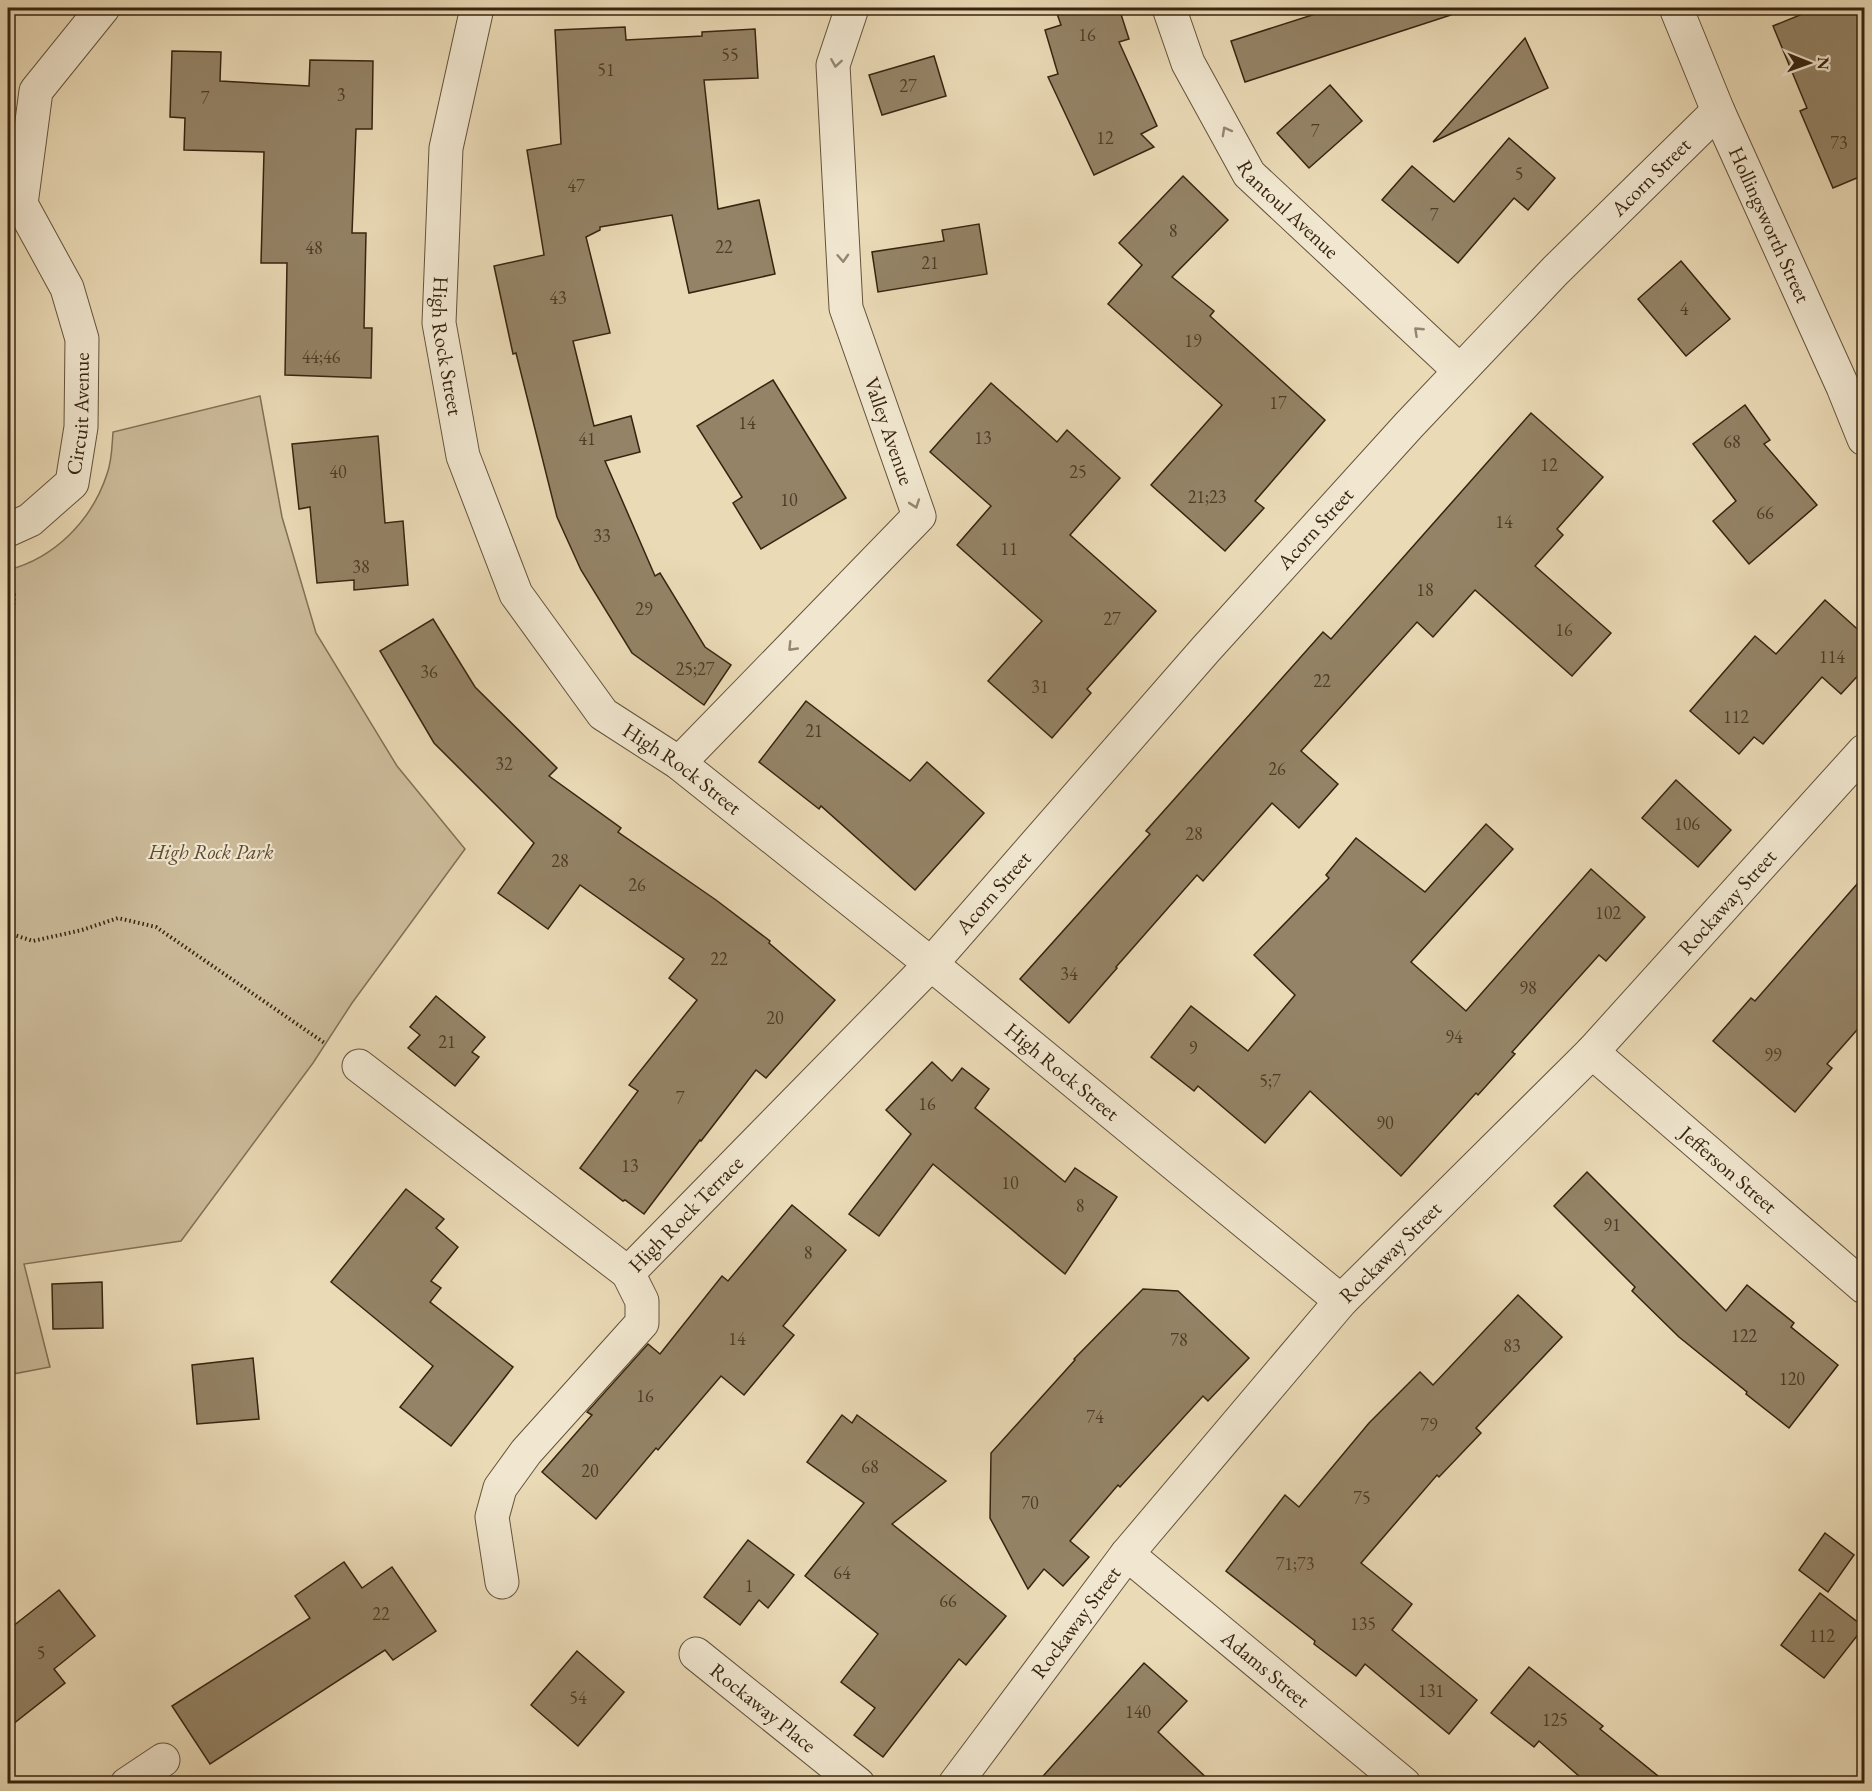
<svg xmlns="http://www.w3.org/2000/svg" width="1872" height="1791" viewBox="0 0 1872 1791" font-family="'EB Garamond',serif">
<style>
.green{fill:#ccbb9a;stroke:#827055;stroke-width:1.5}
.building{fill:#948366;stroke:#372410;stroke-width:1.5}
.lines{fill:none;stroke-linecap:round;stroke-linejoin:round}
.minor-casing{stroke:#64523a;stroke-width:35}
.path{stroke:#372410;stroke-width:4;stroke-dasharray:1.5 3;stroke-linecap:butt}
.minor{stroke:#f1e7d0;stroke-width:33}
.oneway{stroke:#948670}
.labels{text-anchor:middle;stroke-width:4.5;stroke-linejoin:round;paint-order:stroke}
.number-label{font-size:18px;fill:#4e3c26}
.street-label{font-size:21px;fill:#372410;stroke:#f1e7d0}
.park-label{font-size:21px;font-style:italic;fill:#5c4a32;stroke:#f1e7d0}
</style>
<rect width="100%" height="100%" fill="#eadab6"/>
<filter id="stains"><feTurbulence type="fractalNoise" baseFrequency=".00333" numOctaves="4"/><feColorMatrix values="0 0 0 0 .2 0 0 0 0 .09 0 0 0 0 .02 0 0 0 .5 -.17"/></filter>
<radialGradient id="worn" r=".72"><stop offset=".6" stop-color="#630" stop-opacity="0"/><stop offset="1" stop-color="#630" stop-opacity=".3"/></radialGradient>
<path class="green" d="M260 396 282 517 316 633 397 766 465 849 352 1003 313 1063 181 1241 24 1264 50 1367 8 1375V570C55 558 92 520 107 474 112 461 112 445 113 432Z"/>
<g class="building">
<polygon points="1055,8 1119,8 1129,39 1119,42 1157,126 1141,134 1154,147 1094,175 1048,77 1058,74 1045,30 1061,25"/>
<polygon points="1334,8 1450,8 1451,15 1245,82 1231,41"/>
<polygon points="1817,8 1864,8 1864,175 1833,188 1800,111 1807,108 1773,26"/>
<polygon points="625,27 626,40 702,36 702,32 755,29 758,78 704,80 718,209 759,200 775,274 689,293 672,215 600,227 600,230 586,237 610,333 573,341 594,426 631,416 640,452 605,461 655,576 660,573 705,647 731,665 704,705 632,653 581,570 557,517 516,353 513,354 494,266 544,255 527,150 561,144 555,30"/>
<polygon points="1525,38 1548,88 1433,142"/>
<polygon points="172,51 221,52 220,81 309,86 310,60 373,61 372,129 356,129 352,233 366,233 364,328 372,328 371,378 285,375 287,263 261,263 264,152 184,150 185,118 170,117"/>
<polygon points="934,56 946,96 882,115 869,75"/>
<polygon points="1330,85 1362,121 1309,168 1277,133"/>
<polygon points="1509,138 1555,178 1528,210 1514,198 1458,263 1382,200 1412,166 1454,202"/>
<polygon points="1183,176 1228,220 1172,277 1214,311 1210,316 1325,420 1255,501 1264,508 1225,551 1151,485 1222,405 1108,304 1142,265 1119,243"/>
<polygon points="979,224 987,274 878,292 872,252 944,241 942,230"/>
<polygon points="1681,261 1730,319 1686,356 1638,299"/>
<polygon points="773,380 846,498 761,549 733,503 742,497 697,426"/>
<polygon points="991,383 1057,442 1067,430 1120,478 1070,535 1156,611 1087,689 1091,693 1052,738 988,681 1042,621 957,545 991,506 930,452"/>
<polygon points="1745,405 1770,440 1764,444 1817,505 1749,564 1713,521 1736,501 1693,444"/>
<polygon points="1531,413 1603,477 1557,529 1563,535 1535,566 1611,633 1572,676 1475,590 1433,637 1417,622 1301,751 1338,784 1299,828 1272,803 1203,881 1197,875 1116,967 1117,968 1069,1023 1020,979 1150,834 1146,831 1323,632 1331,639"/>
<polygon points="378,436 385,523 403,521 408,585 354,590 354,580 317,583 310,507 299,509 292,444"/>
<polygon points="1825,600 1864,635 1864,669 1841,694 1822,677 1763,744 1754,737 1739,754 1690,711 1755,636 1776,654"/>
<polygon points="433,619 475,687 557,768 549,776 621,828 618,832 716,900 770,941 769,943 835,1000 766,1078 756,1070 701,1141 700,1140 644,1214 625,1200 623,1201 580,1168 638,1091 629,1085 697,1000 669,978 684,959 580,885 548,929 498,893 534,843 434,743 380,651"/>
<polygon points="806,701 910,781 927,762 984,813 915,890 821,806 819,809 759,762"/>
<polygon points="1676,780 1731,830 1698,867 1642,818"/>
<polygon points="1486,824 1513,849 1411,962 1466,1011 1591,869 1645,917 1606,961 1599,955 1512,1052 1515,1054 1478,1095 1476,1093 1401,1176 1310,1091 1265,1143 1198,1086 1194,1091 1151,1057 1191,1006 1248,1051 1295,995 1254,955 1329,878 1326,875 1356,838 1425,892"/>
<polygon points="1864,876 1864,1022 1827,1064 1832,1068 1795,1112 1713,1041 1751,998 1755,1001"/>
<polygon points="436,996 485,1037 472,1052 479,1057 455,1086 408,1048 420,1035 410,1027"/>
<polygon points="932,1062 952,1081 962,1068 989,1089 975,1108 1065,1182 1075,1168 1117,1197 1065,1274 933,1164 879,1236 849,1214 911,1134 886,1110"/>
<polygon points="1587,1172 1726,1311 1747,1285 1794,1323 1791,1327 1838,1365 1789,1428 1746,1394 1747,1392 1679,1337 1632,1291 1635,1287 1554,1206"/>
<polygon points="406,1189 444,1219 436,1228 458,1247 431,1281 441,1288 430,1302 513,1367 451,1446 400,1407 433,1366 331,1282"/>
<polygon points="792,1205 846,1250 783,1326 794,1335 744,1395 721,1376 658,1450 656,1448 596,1519 542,1472 592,1415 587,1412 648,1344 660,1354 722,1276 728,1281"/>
<polygon points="102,1282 103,1328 53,1329 52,1284"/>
<polygon points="1143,1289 1178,1291 1249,1358 1208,1401 1203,1396 1120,1487 1118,1485 1070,1541 1089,1557 1063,1586 1044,1569 1028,1589 990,1518 991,1453 1075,1360 1074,1359"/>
<polygon points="1518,1295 1562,1337 1476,1428 1481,1433 1439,1477 1437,1475 1361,1563 1412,1604 1392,1630 1477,1700 1449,1734 1365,1664 1356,1676 1314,1644 1315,1641 1226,1571 1285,1495 1299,1507 1369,1423 1420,1372 1433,1385"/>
<polygon points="253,1358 259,1419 197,1424 192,1365"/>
<polygon points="842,1415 852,1423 857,1415 946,1481 892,1524 1006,1616 966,1665 959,1659 883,1757 854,1735 875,1708 841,1682 878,1634 805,1576 864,1503 807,1462"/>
<polygon points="1825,1533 1854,1555 1828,1592 1799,1570"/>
<polygon points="748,1540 794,1575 768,1608 759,1600 740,1625 704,1597"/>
<polygon points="344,1562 362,1588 392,1567 436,1631 393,1660 385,1650 210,1764 172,1706 310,1618 295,1596"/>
<polygon points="59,1590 95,1636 54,1669 65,1683 8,1728 8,1630"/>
<polygon points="1820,1593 1864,1627 1824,1678 1781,1645"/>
<polygon points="577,1651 624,1692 578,1746 531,1705"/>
<polygon points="1144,1663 1187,1701 1158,1732 1213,1784 1036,1784"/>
<polygon points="1529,1667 1603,1726 1600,1729 1668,1784 1588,1784 1539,1741 1534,1747 1491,1713"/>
</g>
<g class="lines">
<defs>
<g id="minor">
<path id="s1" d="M477 8 446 148 439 323 463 456 516 594 603 714 679 763 931 964 1341 1301"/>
<path id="s2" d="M1169 8 1188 63 1249 174 1460 371"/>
<path id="s3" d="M1676 8 1718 111 1843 387 1864 439"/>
<path id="s4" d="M8 530 30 520 72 483 81 427 82 339 67 288 21 204 36 91 103 8"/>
<polyline points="679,763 919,516 846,308 833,65 852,8"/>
<path id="s5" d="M1592 1052 1864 1287"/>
<path id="s6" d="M359 1066 628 1273 931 964 1206 649 1409 425 1555 271 1718 111"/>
<path id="s7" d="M1127 1554 1404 1784"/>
<polyline points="502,1582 492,1517 500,1488 526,1452 642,1323 642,1301 628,1273"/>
<path id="s8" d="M696 1654 858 1784"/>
<polyline points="127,1784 163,1760"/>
<path id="s9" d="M955 1784 1127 1554 1341 1301 1592 1052 1864 751"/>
</g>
</defs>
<use href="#minor" class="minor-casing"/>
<g class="path">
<polyline points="8,577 14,595 10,656 8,659"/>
<polyline points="8,933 33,941 82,930 118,918 156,927 326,1044"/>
</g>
<use href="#minor" class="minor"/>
</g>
<defs><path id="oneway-chevron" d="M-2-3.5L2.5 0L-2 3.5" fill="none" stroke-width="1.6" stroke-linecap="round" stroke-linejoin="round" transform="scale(1.5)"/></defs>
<g class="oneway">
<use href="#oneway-chevron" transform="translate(836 63) rotate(99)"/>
<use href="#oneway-chevron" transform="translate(1226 131) rotate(-119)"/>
<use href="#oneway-chevron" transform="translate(843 258) rotate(87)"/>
<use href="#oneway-chevron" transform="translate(1418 331) rotate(-137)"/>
<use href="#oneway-chevron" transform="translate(915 504) rotate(71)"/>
<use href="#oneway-chevron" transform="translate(792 647) rotate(134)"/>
</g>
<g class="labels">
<g class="number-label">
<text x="1087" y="41">16</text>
<text x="730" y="61">55</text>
<text x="606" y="76">51</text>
<text x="908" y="92">27</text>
<text x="341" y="101">3</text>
<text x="205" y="104">7</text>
<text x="1315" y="137">7</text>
<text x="1105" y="144">12</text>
<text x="1839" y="149">73</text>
<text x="1519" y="180">5</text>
<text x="576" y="192">47</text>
<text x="1434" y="221">7</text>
<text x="1173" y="237">8</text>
<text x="724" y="253">22</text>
<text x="314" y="254">48</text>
<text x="930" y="269">21</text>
<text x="558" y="304">43</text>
<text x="1684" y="315">4</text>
<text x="1193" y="347">19</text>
<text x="321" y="363">44;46</text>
<text x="1278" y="409">17</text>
<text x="747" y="429">14</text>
<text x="983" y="444">13</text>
<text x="587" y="445">41</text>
<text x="1732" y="448">68</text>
<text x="1549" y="471">12</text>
<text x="338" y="478">40</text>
<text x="1078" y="478">25</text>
<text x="1207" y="503">21;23</text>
<text x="789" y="506">10</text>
<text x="1765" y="519">66</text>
<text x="1504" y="528">14</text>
<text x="602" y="542">33</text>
<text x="1009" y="555">11</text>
<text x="361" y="573">38</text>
<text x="1425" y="596">18</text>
<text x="644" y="615">29</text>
<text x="1112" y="625">27</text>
<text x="1564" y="636">16</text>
<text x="1832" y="663">114</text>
<text x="695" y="675">25;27</text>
<text x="429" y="678">36</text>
<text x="1322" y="687">22</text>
<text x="1040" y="693">31</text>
<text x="1736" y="723">112</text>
<text x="814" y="737">21</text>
<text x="504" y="770">32</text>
<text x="1277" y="775">26</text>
<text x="1687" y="830">106</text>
<text x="1194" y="840">28</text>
<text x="560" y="867">28</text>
<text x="637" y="891">26</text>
<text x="1608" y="919">102</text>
<text x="719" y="965">22</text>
<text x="1069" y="980">34</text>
<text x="1528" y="994">98</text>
<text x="775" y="1024">20</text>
<text x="1454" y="1043">94</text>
<text x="447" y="1048">21</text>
<text x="1193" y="1054">9</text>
<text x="1773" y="1061">99</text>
<text x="1270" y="1087">5;7</text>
<text x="680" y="1104">7</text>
<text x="927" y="1110">16</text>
<text x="1385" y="1129">90</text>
<text x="630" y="1172">13</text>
<text x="1010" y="1189">10</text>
<text x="1080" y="1212">8</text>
<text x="1612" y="1231">91</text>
<text x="808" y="1259">8</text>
<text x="1744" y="1342">122</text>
<text x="737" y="1345">14</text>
<text x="1179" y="1346">78</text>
<text x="1512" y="1352">83</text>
<text x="1792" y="1385">120</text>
<text x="645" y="1402">16</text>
<text x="1095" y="1423">74</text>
<text x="1429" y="1431">79</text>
<text x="870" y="1473">68</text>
<text x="590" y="1477">20</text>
<text x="1362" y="1504">75</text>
<text x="1030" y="1509">70</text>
<text x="1295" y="1570">71;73</text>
<text x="842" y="1579">64</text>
<text x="749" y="1592">1</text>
<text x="948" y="1607">66</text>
<text x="381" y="1620">22</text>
<text x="1363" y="1630">135</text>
<text x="1822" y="1642">112</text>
<text x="41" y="1659">5</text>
<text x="1431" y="1697">131</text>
<text x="578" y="1704">54</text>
<text x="1138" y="1718">140</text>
<text x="1555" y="1726">125</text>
</g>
<g class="street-label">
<text dy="7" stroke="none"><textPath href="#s6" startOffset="1839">Acorn Street</textPath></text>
<text dy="7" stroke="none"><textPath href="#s2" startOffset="237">Rantoul Avenue</textPath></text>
<text dy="7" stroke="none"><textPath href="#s3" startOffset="236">Hollingsworth Street</textPath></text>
<text dy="7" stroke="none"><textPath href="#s1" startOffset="342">High Rock Street</textPath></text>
<text dy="7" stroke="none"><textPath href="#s4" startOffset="150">Circuit Avenue</textPath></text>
<text transform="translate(889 431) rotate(71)" y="7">Valley Avenue</text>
<text dy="7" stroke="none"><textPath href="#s6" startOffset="1353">Acorn Street</textPath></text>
<text dy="7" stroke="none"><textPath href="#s1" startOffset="846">High Rock Street</textPath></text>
<text dy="7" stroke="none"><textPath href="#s6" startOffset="867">Acorn Street</textPath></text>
<text dy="7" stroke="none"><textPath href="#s9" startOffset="1174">Rockaway Street</textPath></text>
<text dy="7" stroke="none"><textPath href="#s1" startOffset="1332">High Rock Street</textPath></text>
<text dy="7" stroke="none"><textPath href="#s5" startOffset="180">Jefferson Street</textPath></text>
<text dy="7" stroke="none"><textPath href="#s6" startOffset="422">High Rock Terrace</textPath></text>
<text dy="7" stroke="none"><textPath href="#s9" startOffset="688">Rockaway Street</textPath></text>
<text dy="7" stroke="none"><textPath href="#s9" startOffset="202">Rockaway Street</textPath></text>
<text dy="7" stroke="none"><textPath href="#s7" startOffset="180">Adams Street</textPath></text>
<text dy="7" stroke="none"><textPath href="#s8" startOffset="86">Rockaway Place</textPath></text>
</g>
<g class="park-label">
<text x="211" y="859">High Rock Park</text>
</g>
</g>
<rect width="1872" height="1791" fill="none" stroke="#eadab6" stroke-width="30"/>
<rect x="9" y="9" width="1854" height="1773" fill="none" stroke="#372410" stroke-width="3"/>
<rect x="15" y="15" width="1842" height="1761" fill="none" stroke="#372410" stroke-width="1.5"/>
<g transform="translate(1809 63) rotate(91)" stroke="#f1e7d0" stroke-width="4.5" paint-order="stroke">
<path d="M0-4.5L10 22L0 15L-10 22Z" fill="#372410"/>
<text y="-9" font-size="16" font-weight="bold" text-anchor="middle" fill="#372410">N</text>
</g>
<rect width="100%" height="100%" filter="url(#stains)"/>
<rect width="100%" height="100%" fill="url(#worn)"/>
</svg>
